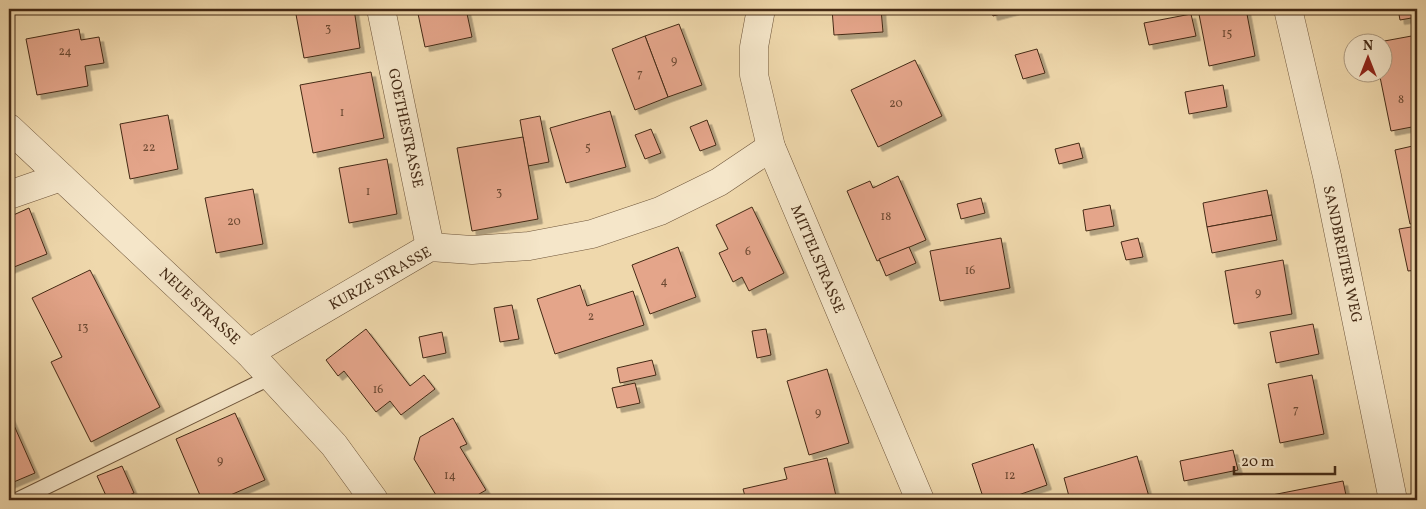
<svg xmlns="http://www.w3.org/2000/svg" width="1426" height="509" viewBox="0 0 1426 509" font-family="Vollkorn,serif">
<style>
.building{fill:#e4a58a;stroke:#442a15;filter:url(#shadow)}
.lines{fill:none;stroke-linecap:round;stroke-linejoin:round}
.service-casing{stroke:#6f563b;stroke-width:17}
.minor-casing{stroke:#6f563b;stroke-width:29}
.tertiary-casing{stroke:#6f563b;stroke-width:29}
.service{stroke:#f5e6c9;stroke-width:15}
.minor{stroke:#f5e6c9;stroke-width:28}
.tertiary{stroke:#f5e6c9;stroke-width:28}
.labels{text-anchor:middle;stroke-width:4;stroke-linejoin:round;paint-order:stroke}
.number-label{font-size:12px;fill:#6c4932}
.street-label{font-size:15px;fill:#442a15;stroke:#f5e6c9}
</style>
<defs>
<filter id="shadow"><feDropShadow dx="4.5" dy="4.5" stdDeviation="0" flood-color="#0004"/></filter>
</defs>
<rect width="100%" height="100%" fill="#efd8ac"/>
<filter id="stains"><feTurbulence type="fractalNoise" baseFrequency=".004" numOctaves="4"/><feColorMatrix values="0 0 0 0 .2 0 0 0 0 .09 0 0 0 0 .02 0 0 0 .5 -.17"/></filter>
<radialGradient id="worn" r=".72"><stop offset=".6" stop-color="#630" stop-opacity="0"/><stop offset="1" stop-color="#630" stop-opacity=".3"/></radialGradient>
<g class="building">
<polygon points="295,9 354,9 360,48 304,58"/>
<polygon points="417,9 466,9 472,37 425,47"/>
<polygon points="832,9 881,9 883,32 834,35"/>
<polygon points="991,9 1015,9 1015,10 993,16"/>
<polygon points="1198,9 1246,9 1255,56 1209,66"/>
<polygon points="1398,9 1417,9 1417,17 1400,20"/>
<polygon points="1191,14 1196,36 1149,45 1144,23"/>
<polygon points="679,24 702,85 668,97 645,36"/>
<polygon points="79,29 81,40 99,37 104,63 85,66 88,86 37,95 26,39"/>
<polygon points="1417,35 1417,126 1391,131 1379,72 1384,72 1384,42 1379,42"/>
<polygon points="645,36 668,97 635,110 612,49"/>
<polygon points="1037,49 1045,73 1023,79 1015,55"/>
<polygon points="915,60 942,116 878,147 851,90"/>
<polygon points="371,72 384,138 313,153 300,85"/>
<polygon points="1223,85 1227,107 1189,114 1185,92"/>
<polygon points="610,111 626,167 566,183 550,128"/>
<polygon points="168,115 178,169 130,179 120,124"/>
<polygon points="540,116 549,162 528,166 520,120"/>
<polygon points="707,120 716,145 700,151 690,127"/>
<polygon points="651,129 661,153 645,159 635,135"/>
<polygon points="523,137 538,219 472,231 457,148"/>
<polygon points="1079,143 1083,158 1059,164 1055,149"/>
<polygon points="1417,145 1417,223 1410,224 1395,150"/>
<polygon points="387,159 397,214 349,223 339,168"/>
<polygon points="898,176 926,240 877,261 847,191 870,181 873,188"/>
<polygon points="253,189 263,244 216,253 205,198"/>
<polygon points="1267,190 1272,215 1207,227 1203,203"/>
<polygon points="981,198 985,213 961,219 957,204"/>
<polygon points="1110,205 1114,226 1086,231 1083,210"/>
<polygon points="752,207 784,273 749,291 742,277 733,282 719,253 728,249 716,225"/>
<polygon points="29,208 47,254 9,269 9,217"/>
<polygon points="1272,215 1277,240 1212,253 1207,227"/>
<polygon points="1417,226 1417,270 1408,271 1399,229"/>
<polygon points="1001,238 1010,288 940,301 930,251"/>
<polygon points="1138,238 1143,257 1126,260 1121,242"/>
<polygon points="678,247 696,297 650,314 632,265"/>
<polygon points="909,247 916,263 886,276 879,259"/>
<polygon points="1283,260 1292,314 1234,324 1225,271"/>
<polygon points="90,270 160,407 91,442 51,362 62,357 32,298"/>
<polygon points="580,285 587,306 633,291 644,325 555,354 537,299"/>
<polygon points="512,305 519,339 500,342 494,308"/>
<polygon points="1313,324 1319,354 1276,363 1270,332"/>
<polygon points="366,329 410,386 424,375 435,389 401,415 390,401 376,412 344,371 338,376 326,360"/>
<polygon points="766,329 771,355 757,358 752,331"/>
<polygon points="442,332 446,353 423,358 419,337"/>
<polygon points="652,360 656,375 620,383 617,368"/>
<polygon points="827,369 849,443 809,455 787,381"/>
<polygon points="1312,375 1324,434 1280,443 1268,384"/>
<polygon points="635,383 640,403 617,408 612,388"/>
<polygon points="235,413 265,480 219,500 202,500 176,439"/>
<polygon points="9,414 35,473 9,484"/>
<polygon points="453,418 467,444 460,447 486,490 469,500 439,500 414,459 420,437"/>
<polygon points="1033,444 1047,485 1004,500 984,500 972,464"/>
<polygon points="1233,450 1238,470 1184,481 1180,461"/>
<polygon points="1137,456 1150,500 1070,500 1064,478"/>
<polygon points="827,458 837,500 746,500 743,489 787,479 784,468"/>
<polygon points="122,466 134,493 118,500 108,500 97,476"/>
<polygon points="1343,481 1347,500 1267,500 1267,496"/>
<polygon points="313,496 315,500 301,500"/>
</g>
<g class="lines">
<defs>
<polyline id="service" points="18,500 271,377"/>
<g id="minor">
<polyline points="381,9 430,247"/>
<polyline points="761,9 754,47 754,75 771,147 920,500"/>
<polyline points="1288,9 1327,176 1393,500"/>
<polyline points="9,195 61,177"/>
<polyline points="249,353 430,247 472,250 529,246 592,234 660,211 719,182 771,147"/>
</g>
<polyline id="tertiary" points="9,128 249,353 334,445 374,500"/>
</defs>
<use href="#service" class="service-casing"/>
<use href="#minor" class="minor-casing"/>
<use href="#tertiary" class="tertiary-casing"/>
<use href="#service" class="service"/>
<use href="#minor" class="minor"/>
<use href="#tertiary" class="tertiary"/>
</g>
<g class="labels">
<g class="number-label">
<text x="328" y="32">3</text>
<text x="1227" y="37">15</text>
<text x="65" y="55">24</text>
<text x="674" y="64">9</text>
<text x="640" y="77">7</text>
<text x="1401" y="103">8</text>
<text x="896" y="107">20</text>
<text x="342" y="116">1</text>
<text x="149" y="151">22</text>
<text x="588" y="151">5</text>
<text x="368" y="195">1</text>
<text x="499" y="196">3</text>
<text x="886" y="220">18</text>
<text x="234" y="225">20</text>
<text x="748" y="255">6</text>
<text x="970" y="274">16</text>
<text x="664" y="285">4</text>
<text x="1258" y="296">9</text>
<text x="591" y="320">2</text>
<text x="83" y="331">13</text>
<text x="378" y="393">16</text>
<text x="1296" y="413">7</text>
<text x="818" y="416">9</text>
<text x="220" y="464">9</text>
<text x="450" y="479">14</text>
<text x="1010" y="479">12</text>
</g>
<g class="street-label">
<text transform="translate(406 128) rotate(78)" y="5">GOETHESTRASSE</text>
<text transform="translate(1343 254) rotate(78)" y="5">SANDBREITER WEG</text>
<text transform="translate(818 259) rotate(67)" y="5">MITTELSTRASSE</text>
<text transform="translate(380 278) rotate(-29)" y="5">KURZE STRASSE</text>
<text transform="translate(200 306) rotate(43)" y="5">NEUE STRASSE</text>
</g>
</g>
<rect width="1426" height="509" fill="none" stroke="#efd8ac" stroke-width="30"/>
<rect x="10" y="10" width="1406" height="489" fill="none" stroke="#442a15" stroke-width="2.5"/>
<rect x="15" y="15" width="1396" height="479" fill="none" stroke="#442a15"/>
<g transform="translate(1368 58)"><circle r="24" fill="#f5e6c9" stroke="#ae9b81"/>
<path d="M0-4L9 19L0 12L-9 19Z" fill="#8f2418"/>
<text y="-8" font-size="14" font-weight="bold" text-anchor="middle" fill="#442a15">N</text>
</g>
<path d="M1234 466v8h101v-8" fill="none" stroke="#442a15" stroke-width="2.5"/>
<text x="1241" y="466" font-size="15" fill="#442a15" stroke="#f5e6c9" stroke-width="4" paint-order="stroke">20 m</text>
<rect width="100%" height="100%" filter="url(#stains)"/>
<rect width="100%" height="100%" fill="url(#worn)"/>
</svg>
